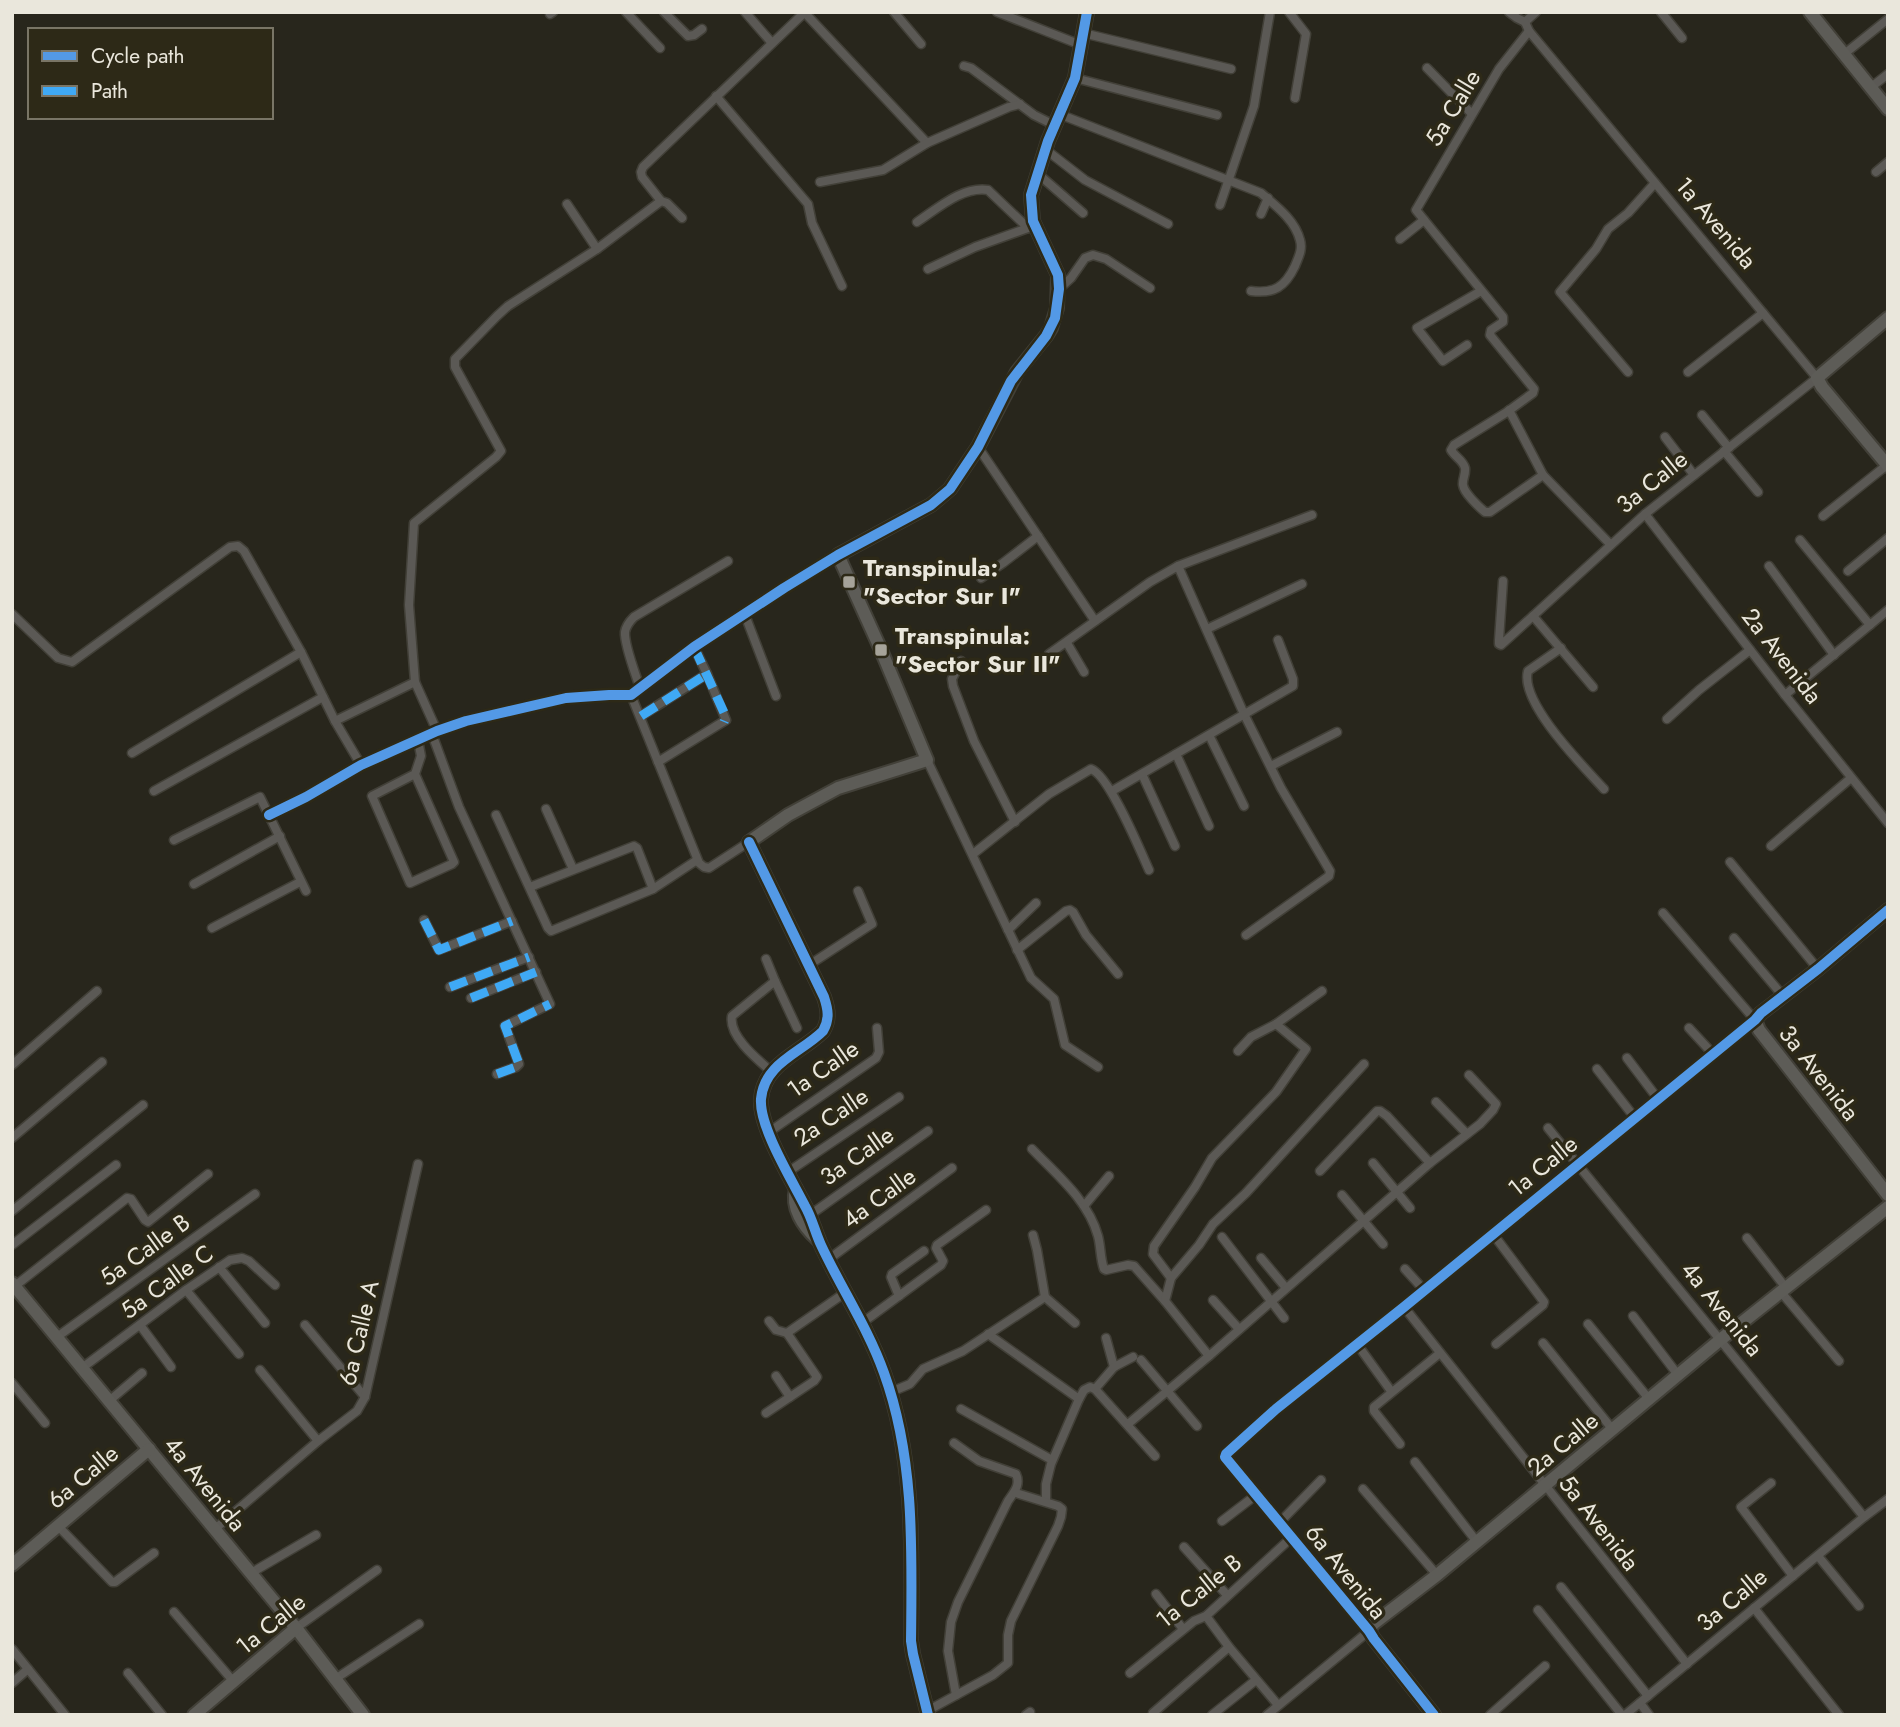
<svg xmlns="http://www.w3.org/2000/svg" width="1900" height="1727" viewBox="0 0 1900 1727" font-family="Jost,sans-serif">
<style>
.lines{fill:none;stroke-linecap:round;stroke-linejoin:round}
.street-casing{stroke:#424038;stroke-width:11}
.secondary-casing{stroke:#424038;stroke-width:16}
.street{stroke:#5b5955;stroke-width:8}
.secondary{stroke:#5d5c57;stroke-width:12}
.quiet{stroke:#3fa9f5;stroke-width:9;stroke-dasharray:18 9;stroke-linecap:butt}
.cycleway-casing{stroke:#2d2917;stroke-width:15}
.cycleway{stroke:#5399e6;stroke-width:10}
.poi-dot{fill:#a6a399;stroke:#2d2917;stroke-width:2.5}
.labels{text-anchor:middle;stroke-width:7;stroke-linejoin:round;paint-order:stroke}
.street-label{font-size:24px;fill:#eae7dc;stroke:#2d2917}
.poi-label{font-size:24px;font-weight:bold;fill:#eae7dc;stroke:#2d2917;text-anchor:start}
</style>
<rect width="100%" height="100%" fill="#28261c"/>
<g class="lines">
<defs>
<g id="street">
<polyline points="626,12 660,48"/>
<polyline points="664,12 688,36 694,35 702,29"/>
<polyline points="745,12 772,43"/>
<polyline points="804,12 927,143"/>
<polyline points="894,12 921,44"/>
<polyline points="997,12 1081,45"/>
<polyline points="1289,12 1306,34 1295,98"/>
<polyline points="1661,12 1682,38"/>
<polyline points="550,14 553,12"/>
<polyline points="1525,22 1536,12"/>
<path d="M1529 31 1499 69 1416 210 1503 317V322L1491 330 1490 335 1534 389 1533 393 1507 412 1454 445 1451 450C1455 457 1463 460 1465 468 1466 474 1462 480 1463 485 1464 493 1479 507 1485 512H1490L1543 475"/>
<polyline points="1083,33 1231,69"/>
<polyline points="1843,55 1888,19"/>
<polyline points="964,66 971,68 1034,115 1054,125"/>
<polyline points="1427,68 1472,114"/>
<polyline points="1075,78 1217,115"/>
<polyline points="1870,88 1888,74"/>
<polyline points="716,96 808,204 812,223 842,286"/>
<path d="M1059 114 1261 193C1276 206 1295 220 1300 240 1303 250 1298 258 1295 266 1285 287 1274 294 1251 291"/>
<polyline points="1045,149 1085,180 1168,224"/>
<polyline points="1876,172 1888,162"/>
<polyline points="1037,173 1083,213"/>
<polyline points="820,182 883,170 927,143 1009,107 1020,104"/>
<polyline points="567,204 597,249"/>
<polyline points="1220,205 1254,106 1270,12"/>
<polyline points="1261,214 1268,198"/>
<polyline points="682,218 667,203 661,201 642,177 641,172 643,167 805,12"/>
<path d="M917 222C937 209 962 186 988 190L1028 228 1035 224"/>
<polyline points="1400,239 1424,220"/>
<polyline points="928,269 975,247 1028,228"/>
<polyline points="1059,289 1071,278 1085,258 1093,255 1106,259 1150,288"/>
<polyline points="1467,345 1443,361 1417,328 1481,291"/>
<polyline points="1628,372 1560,292 1596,249 1608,229 1628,213 1655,183"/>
<polyline points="1688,372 1763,313"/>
<polyline points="1509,410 1543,475 1610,544"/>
<polyline points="1702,415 1729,448"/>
<polyline points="1665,437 1694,475"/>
<polyline points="978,447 1095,621"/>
<polyline points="1724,451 1758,492"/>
<polyline points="1645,514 1785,695 1888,823"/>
<polyline points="1823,516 1887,465"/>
<polyline points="1800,540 1870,625"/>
<polyline points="1178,566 1312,515"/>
<polyline points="1769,566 1834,655"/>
<polyline points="1848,571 1888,538"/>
<polyline points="981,578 1003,563 1038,536"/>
<polyline points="1503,581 1499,640 1499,644 1501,645 1645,514 1817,378 1529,31 1525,22 1517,18 1509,12"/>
<polyline points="12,614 58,658 72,662 230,547 238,546 244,551 301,652 335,721 361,765"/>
<polyline points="745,615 776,696"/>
<polyline points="1533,616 1593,687"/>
<polyline points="1207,629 1302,584"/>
<polyline points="1067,643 1084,672"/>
<path d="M1561 648 1528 671C1519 702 1583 766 1604 789"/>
<polyline points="1049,654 1150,582 1178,566 1244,714 1281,788 1330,871 1329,876 1246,935"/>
<polyline points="961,661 952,679 953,686 974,741 1015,822"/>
<path d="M640 688C636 675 624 645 625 632 626 626 629 622 634 617L728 561"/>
<polyline points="631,695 699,863 704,867 709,868 749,842"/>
<polyline points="1785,695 1888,610"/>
<polyline points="641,716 707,674"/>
<polyline points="1667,719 1699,690 1750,650"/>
<polyline points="335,721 415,682"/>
<polyline points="437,731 415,682 409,605 414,523 496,457 501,451 455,367 455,359 497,316 508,306 597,249 661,201"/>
<polyline points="432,734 459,807 550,1004 505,1026 519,1064 516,1067 497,1074"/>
<polyline points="1209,735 1244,806"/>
<polyline points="132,753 301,652"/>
<polyline points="1176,754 1209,826"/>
<polyline points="927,760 1031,978 1054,999 1065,1045 1098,1067"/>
<polyline points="658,762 726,720 707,674 694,647"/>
<polyline points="1271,766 1337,732"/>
<polyline points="415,774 372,796 410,883 452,864 454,862 415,774 421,756 418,740"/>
<polyline points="1142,774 1175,846"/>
<polyline points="154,791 323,697"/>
<polyline points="1112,791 1293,686 1293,679 1278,640"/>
<polyline points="546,809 573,869"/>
<polyline points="269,815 306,797 361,765 437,731 466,721 566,698 609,695 631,695 694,647 784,588 838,555"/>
<polyline points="496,815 548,928 551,931 653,889 697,860"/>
<polyline points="174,840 260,797 306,891"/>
<polyline points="1771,846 1851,778"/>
<path d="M973 854 1049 794 1091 769C1109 775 1140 850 1149 870"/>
<polyline points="1730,862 1818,969"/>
<polyline points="194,884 280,836"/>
<polyline points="530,887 634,846 637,848 653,889"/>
<polyline points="424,920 439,950 512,921"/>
<polyline points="212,928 300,882"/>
<polyline points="1008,930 1036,903"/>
<polyline points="1734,938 1783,996"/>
<polyline points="1017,950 1066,911 1070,910 1073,912 1086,935 1118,974"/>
<polyline points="766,959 775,981"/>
<polyline points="809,965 872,924 858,891"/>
<polyline points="450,987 529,957"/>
<polyline points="471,998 536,972"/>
<polyline points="1689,1028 1713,1054"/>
<polyline points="1238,1051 1251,1037 1276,1024"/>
<polyline points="1627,1058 1658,1099"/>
<polyline points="12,1065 97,991"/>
<polyline points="1597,1069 1635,1118"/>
<path d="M772 1072C758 1060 728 1036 732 1016L775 981 797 1028"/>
<polyline points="1436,1102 1467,1134"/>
<polyline points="1548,1128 1864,1517"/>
<polyline points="769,1132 876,1058 879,1052 877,1028"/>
<polyline points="12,1138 102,1062"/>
<path d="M1032 1149C1057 1175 1088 1200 1098 1236 1101 1247 1100 1258 1104 1269L1106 1270 1128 1265 1134 1266 1165 1301"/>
<polyline points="1373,1163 1410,1208"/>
<polyline points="1320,1171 1377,1111 1380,1111 1387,1116 1430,1163"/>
<polyline points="788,1172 899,1097"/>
<polyline points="1342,1195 1383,1244"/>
<polyline points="1084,1206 1109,1176"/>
<polyline points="12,1211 143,1105"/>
<polyline points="810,1215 928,1131"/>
<polyline points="1493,1234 1544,1302 1543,1305 1496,1344"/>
<polyline points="1222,1237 1284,1318"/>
<polyline points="1747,1238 1786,1288"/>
<polyline points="12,1245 116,1165"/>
<polyline points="1261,1258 1286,1288"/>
<polyline points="829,1259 952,1168"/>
<polyline points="219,1267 265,1323"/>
<polyline points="1405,1269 1424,1290"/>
<polyline points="1171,1278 1153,1254 1154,1246 1195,1187 1212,1158 1276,1092 1306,1049 1276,1024 1322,991"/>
<polyline points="15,1286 127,1198 131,1199 145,1220 148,1222 208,1174"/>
<polyline points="186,1290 239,1354"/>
<polyline points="1781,1292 1839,1361"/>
<polyline points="899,1296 891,1277 892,1274 924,1251"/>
<polyline points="1045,1297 1075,1323"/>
<polyline points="1213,1300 1239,1329"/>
<polyline points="1404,1307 1687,1664"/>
<polyline points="1633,1316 1678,1375"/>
<polyline points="769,1321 776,1330 787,1333"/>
<polyline points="862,1323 941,1265 943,1261 936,1248 937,1245 986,1210"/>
<polyline points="1588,1324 1649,1399"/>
<polyline points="140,1325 171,1367"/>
<polyline points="305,1325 365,1397"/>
<polyline points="988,1334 1079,1399"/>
<polyline points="57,1337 255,1194"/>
<polyline points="1106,1338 1114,1367"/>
<polyline points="1543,1343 1613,1430"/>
<polyline points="1357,1344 1391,1391"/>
<polyline points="1209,1356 1165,1301 1171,1278 1199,1245 1213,1224 1246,1193 1364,1064"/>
<polyline points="1141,1360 1197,1426"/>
<polyline points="82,1368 186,1290 230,1260 242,1258 249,1261 275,1285"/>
<polyline points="260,1370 318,1441"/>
<polyline points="776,1376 790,1397"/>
<polyline points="12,1383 45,1423"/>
<polyline points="1095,1389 1155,1456"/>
<polyline points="891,1392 910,1384 923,1369 963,1351 1045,1297 1037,1250 1033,1235"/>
<polyline points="109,1401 142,1373"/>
<polyline points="961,1409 1052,1460"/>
<polyline points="766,1413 814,1381 817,1377 787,1333 846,1292"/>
<polyline points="1128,1424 1209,1356 1430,1163 1480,1124 1493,1110 1496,1104 1469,1075"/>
<path d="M954 1443 979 1461 1016 1474C1021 1485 1014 1492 1008 1501L958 1602 951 1622 948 1651 956 1695"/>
<polyline points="1400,1444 1374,1411 1374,1407 1440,1353"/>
<polyline points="1415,1462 1477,1542"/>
<polyline points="1771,1483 1741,1507 1793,1576"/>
<polyline points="1363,1489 1437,1575"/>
<polyline points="1046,1501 1046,1484 1051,1464 1079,1399 1084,1390 1090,1387 1095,1389 1114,1367 1133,1357"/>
<polyline points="1222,1521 1256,1495"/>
<polyline points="1279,1523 1321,1480"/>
<polyline points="58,1526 112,1582 115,1582 154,1553"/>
<polyline points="215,1529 318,1441 357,1411 365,1397 418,1164"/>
<polyline points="1184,1547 1227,1595"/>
<polyline points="1818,1556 1859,1606"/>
<polyline points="251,1573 316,1535"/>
<polyline points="1561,1587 1648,1696"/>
<polyline points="1156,1594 1183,1629"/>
<polyline points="1754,1608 1839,1715"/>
<polyline points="1538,1610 1622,1715"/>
<polyline points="174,1612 233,1681"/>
<polyline points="1206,1616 1229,1647 1278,1705"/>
<polyline points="296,1628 377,1570"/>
<polyline points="12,1649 65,1715"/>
<polyline points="128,1673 162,1715"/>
<polyline points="1130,1673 1194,1621 1206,1616 1291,1538"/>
<polyline points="335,1679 419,1624"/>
<polyline points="12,1683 28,1669"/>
<polyline points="1640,1703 1649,1715"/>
<polyline points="927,1711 993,1675 1008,1663 1008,1635 1011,1621 1058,1526 1061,1517 1062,1509 1058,1506 1016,1493"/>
<polyline points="1153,1713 1229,1647"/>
<polyline points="1026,1715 1030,1712"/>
<polyline points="1212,1715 1256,1680"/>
<polyline points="1267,1715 1369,1631 1225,1457 1226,1454 1276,1409 1404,1307 1755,1020 1663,913"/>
<polyline points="1490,1715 1545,1666"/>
<polyline points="1625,1715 1864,1517 1888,1499"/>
</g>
<g id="secondary">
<polyline points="1810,12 1888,109"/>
<polyline points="1888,318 1817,378 1822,387 1888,466"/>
<polyline points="1888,910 1818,969 1761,1013 1755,1020 1759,1030 1888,1195"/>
<path d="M796 1189C791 1208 803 1226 817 1239"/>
<polyline points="12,1283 296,1628 363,1715"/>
<polyline points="12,1565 149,1449"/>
<polyline points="194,1715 296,1628"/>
<path d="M928 1715 913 1654 911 1641C912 1551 915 1458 884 1373 868 1328 841 1288 821 1245 815 1232 812 1218 805 1206 792 1180 759 1127 761 1099 764 1063 801 1053 823 1031 830 1019 828 1009 824 997L749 842 788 815 838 788 927 760 881 650 838 555 931 505 950 489 978 447 1017 372 1046 336 1051 328 1057 308 1058 275 1033 221 1031 195 1048 141 1075 78 1087 12"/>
<polyline points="1434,1715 1374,1639 1369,1631 1373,1624 1437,1575 1720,1340 1888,1207"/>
</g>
</defs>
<use href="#street" class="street-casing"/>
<use href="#secondary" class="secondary-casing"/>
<use href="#street" class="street"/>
<use href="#secondary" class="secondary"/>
<g class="quiet">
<polyline points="694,647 726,717 724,722"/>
<polyline points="641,716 707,674"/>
<polyline points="424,920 439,950 512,921"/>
<polyline points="450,987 529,957"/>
<polyline points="471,998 536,972"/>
<polyline points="497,1074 516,1067 519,1064 505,1026 550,1004"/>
</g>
<defs>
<g id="cycleway">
<polyline points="269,815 306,797 361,765 437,731 466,721 566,698 609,695 631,695 694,647 784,588 838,555 931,505 950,489 978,447 1011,381 1046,336 1055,318 1059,289 1058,275 1033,221 1031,195 1048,141 1075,78 1087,12"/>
<path d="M749 842 824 997C828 1009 830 1019 823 1031 801 1053 764 1063 761 1099 759 1127 792 1180 805 1206 812 1218 815 1232 821 1245 841 1288 868 1328 884 1373 915 1458 912 1551 911 1641L913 1654 928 1715"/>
<polyline points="1434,1715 1374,1639 1369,1631 1225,1457 1226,1454 1276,1409 1404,1307 1755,1020 1761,1013 1818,969 1888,910"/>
</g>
</defs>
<use href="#cycleway" class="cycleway-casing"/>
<use href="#cycleway" class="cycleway"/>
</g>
<g class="poi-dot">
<rect x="842" y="575" width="14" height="14" rx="3.5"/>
<rect x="874" y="643" width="14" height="14" rx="3.5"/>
</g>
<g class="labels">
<g class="street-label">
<text transform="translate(1453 108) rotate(-59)" y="8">5a Calle</text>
<text transform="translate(1716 223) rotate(50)" y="8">1a Avenida</text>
<text transform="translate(1652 482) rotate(-39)" y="8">3a Calle</text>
<text transform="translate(1782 656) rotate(52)" y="8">2a Avenida</text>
<text transform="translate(823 1069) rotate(-35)" y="8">1a Calle</text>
<text transform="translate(1819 1073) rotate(52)" y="8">3a Avenida</text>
<text transform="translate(831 1117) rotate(-34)" y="8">2a Calle</text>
<text transform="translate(857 1156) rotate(-35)" y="8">3a Calle</text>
<text transform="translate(1543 1166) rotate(-39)" y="8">1a Calle</text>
<text transform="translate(879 1198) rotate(-36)" y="8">4a Calle</text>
<text transform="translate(145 1250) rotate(-36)" y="8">5a Calle B</text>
<text transform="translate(167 1282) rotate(-36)" y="8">5a Calle C</text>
<text transform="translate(1722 1309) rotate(51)" y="8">4a Avenida</text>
<text transform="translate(359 1333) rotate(-77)" y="8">6a Calle A</text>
<text transform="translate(1563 1444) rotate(-40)" y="8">2a Calle</text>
<text transform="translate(83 1477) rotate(-40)" y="8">6a Calle</text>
<text transform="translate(205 1484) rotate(51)" y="8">4a Avenida</text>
<text transform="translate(1599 1523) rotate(52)" y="8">5a Avenida</text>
<text transform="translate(1346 1572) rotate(51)" y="8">6a Avenida</text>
<text transform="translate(1199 1591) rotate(-39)" y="8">1a Calle B</text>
<text transform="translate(1732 1600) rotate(-40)" y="8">3a Calle</text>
<text transform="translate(271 1624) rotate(-39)" y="8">1a Calle</text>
</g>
<g class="poi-label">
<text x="863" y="576">Transpinula:<tspan x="863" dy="28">"Sector Sur I"</tspan></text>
<text x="895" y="644">Transpinula:<tspan x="895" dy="28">"Sector Sur II"</tspan></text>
</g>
</g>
<rect width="1900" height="1727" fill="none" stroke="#eae7dc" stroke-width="28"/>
<rect x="28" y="28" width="245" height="91" fill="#2d2917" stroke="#797566" stroke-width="2"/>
<rect x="42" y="51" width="35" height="10" fill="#5399e6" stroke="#797566" stroke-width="2"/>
<text x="91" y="63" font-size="21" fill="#eae7dc">Cycle path</text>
<rect x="42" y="86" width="35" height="10" fill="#3fa9f5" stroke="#797566" stroke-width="2"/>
<text x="91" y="98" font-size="21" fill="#eae7dc">Path</text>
</svg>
